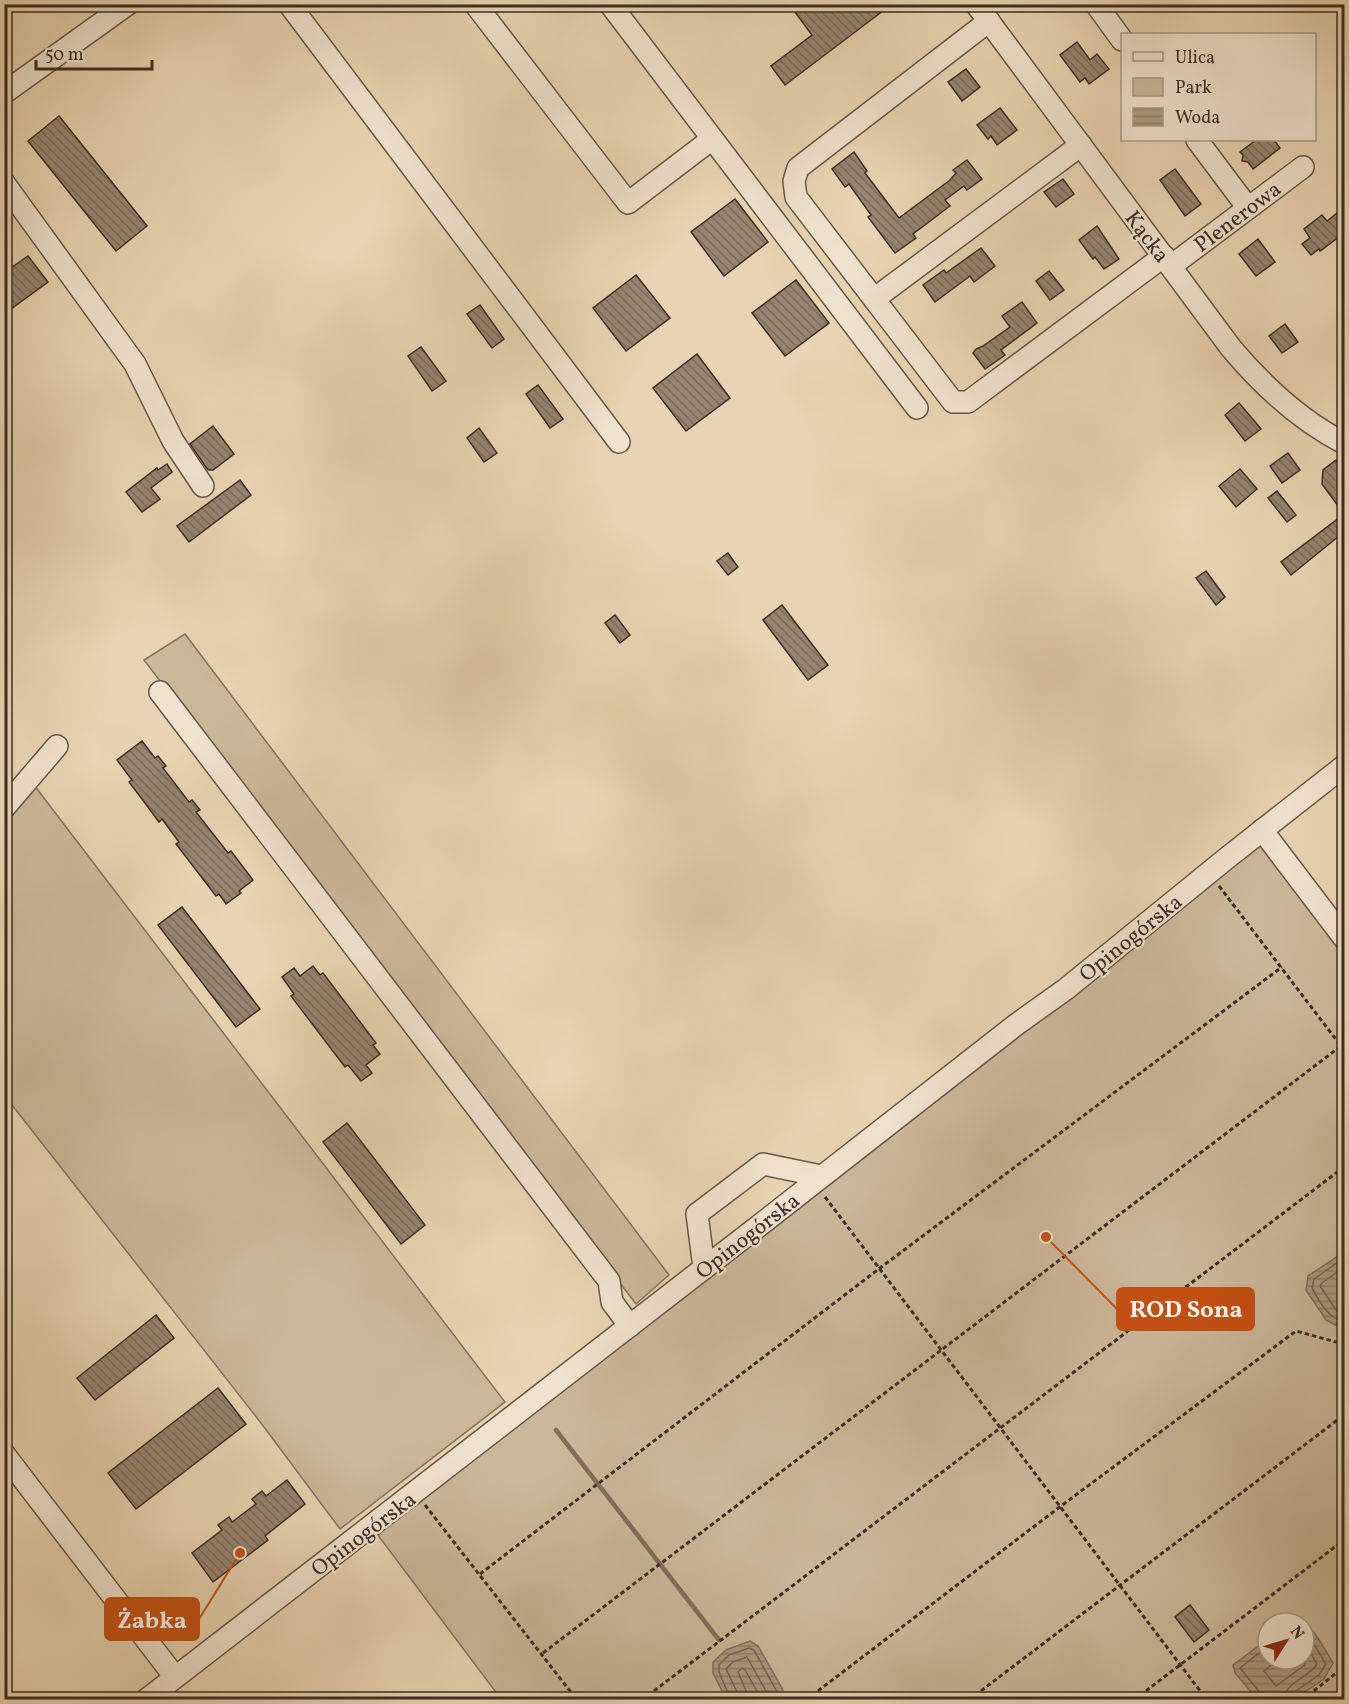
<svg xmlns="http://www.w3.org/2000/svg" width="1349" height="1704" viewBox="0 0 1349 1704" font-family="Vollkorn,serif">
<style>
.green{fill:#cbb89a;stroke:#84725f;stroke-width:1.5;fill-rule:evenodd}
.water{fill:url(#water-rules);stroke:#816f5c;stroke-width:1.5}
.lines{fill:none;stroke-linecap:round;stroke-linejoin:round}
.shore{stroke:#766453;stroke-width:1.5}
.stream{stroke:#816f5c;stroke-width:4.5}
.building{fill:url(#building-back-hatch);stroke:#3d2d24;stroke-width:1.5}
.minor-casing{stroke:#685748;stroke-width:24}
.path{stroke:#3d2d24;stroke-width:3;stroke-dasharray:4.5 3;stroke-linecap:butt}
.minor{stroke:#f0e3cd;stroke-width:21}
.labels{text-anchor:middle;stroke-width:4.5;stroke-linejoin:round;paint-order:stroke}
.street-label{font-size:22px;fill:#3d2d24;stroke:#f0e3cd}
.leader{fill:none;stroke:#c65011;stroke-width:2}
.callout-dot{fill:#c65011;stroke:#f0e3cd;stroke-width:2}
.callout{fill:#c65011;stroke:#c65011;stroke-width:2}
.callout-label{font-size:24px;text-anchor:middle;font-weight:bold;fill:#fff}
</style>
<defs>
<pattern id="water-rules" width="6" height="5" patternUnits="userSpaceOnUse" patternTransform="scale(1.5)"><rect width="6" height="5" fill="#ae9b82"/><path d="M0 2.5h6" fill="none" stroke="#8f7f6a"/></pattern>
<pattern id="building-back-hatch" width="6" height="6" patternUnits="userSpaceOnUse" patternTransform="scale(1.5)"><rect width="6" height="6" fill="#96846e"/><path d="M-1 5l2 2M0 0l6 6M5-1l2 2" fill="none" stroke="#7c6c5a"/></pattern>
</defs>
<rect width="100%" height="100%" fill="#e8d4b2"/>
<filter id="stains"><feTurbulence type="fractalNoise" baseFrequency=".00333" numOctaves="4"/><feColorMatrix values="0 0 0 0 .2 0 0 0 0 .09 0 0 0 0 .02 0 0 0 .5 -.17"/></filter>
<radialGradient id="worn" r=".72"><stop offset=".6" stop-color="#630" stop-opacity="0"/><stop offset="1" stop-color="#630" stop-opacity=".3"/></radialGradient>
<g class="green">
<polygon points="185,634 669,1275 636,1304 144,660"/>
<polygon points="34,785 505,1402 340,1529 261,1423 5,1096 5,820"/>
<path d="M1264 841 1344 949V1699H501L371 1526ZM1268 1623H1304V1659H1268Z"/>
</g>
<g class="water">
<polygon points="1344,1252 1344,1326 1341,1328 1326,1320 1306,1290 1308,1276"/>
<path d="M1294 1619C1312 1621 1324 1649 1333 1663L1324 1679 1294 1699H1257L1235 1673 1233 1665 1268 1639V1659H1304V1623H1288Z"/>
<polygon points="750,1641 758,1646 782,1688 785,1699 726,1699 713,1673 713,1662 726,1650"/>
</g>
<g class="lines">
<g class="shore">
<path d="M1344 1258 1314 1279 1312 1288C1319 1301 1329 1320 1344 1321"/>
<polyline points="1344,1267 1322,1283 1320,1286 1336,1310 1344,1314"/>
<polyline points="1278,1659 1264,1671 1276,1686 1305,1665 1304,1659"/>
<polyline points="731,1700 719,1672 719,1665 729,1655 749,1648 754,1650 776,1690 779,1700"/>
<polyline points="738,1700 737,1692 726,1669 733,1662 747,1657 771,1700"/>
<polyline points="747,1700 746,1691 738,1672 742,1668 745,1670 762,1700"/>
<polyline points="1262,1700 1261,1694 1240,1668 1268,1646"/>
<path d="M1284 1700C1285 1681 1308 1679 1317 1664L1304 1642"/>
<polyline points="1291,1700 1293,1693 1319,1675 1326,1664 1310,1638 1304,1631"/>
</g>
<polyline class="stream" points="556,1430 719,1640"/>
</g>
<g class="building">
<polygon points="789,4 839,4 844,11 853,4 892,4 785,85 771,66 812,35"/>
<polygon points="1077,42 1090,60 1097,54 1109,69 1089,84 1085,78 1080,82 1060,55"/>
<polygon points="966,69 980,87 962,101 948,82"/>
<polygon points="1000,108 1017,130 997,145 991,136 988,139 977,125"/>
<polygon points="59,116 147,226 116,251 28,141"/>
<polygon points="1256,140 1274,140 1280,148 1253,169 1248,162 1242,161 1243,155 1240,152"/>
<polygon points="854,152 867,171 865,173 899,218 950,180 956,173 953,170 967,160 982,179 967,190 964,186 945,200 950,206 913,234 916,238 895,253 868,217 871,215 849,184 845,187 832,169"/>
<polygon points="1175,169 1201,204 1185,216 1160,180"/>
<polygon points="1063,179 1074,194 1056,207 1044,192"/>
<polygon points="735,199 768,242 724,276 691,232"/>
<polygon points="1337,213 1344,224 1344,233 1320,251 1319,249 1311,255 1302,244 1310,238 1304,229 1322,215 1327,221"/>
<polygon points="1097,226 1119,259 1104,269 1095,257 1093,259 1079,240"/>
<polygon points="1258,239 1275,262 1256,276 1239,254"/>
<polygon points="981,248 995,266 974,282 970,276 935,302 923,285 944,270 946,273"/>
<polygon points="28,256 48,282 4,314 4,273"/>
<polygon points="1049,271 1064,290 1050,300 1036,281"/>
<polygon points="636,275 670,318 626,351 593,308"/>
<polygon points="796,280 829,323 785,356 752,313"/>
<polygon points="1022,302 1037,323 1001,350 1005,355 985,369 973,353 976,349 983,346 1010,327 1002,316"/>
<polygon points="480,305 504,339 492,348 467,314"/>
<polygon points="1285,324 1298,342 1282,353 1269,336"/>
<polygon points="421,347 446,381 432,391 408,356"/>
<polygon points="697,354 730,398 686,431 653,388"/>
<polygon points="538,385 563,419 550,428 526,394"/>
<polygon points="1239,403 1261,429 1245,441 1225,415"/>
<polygon points="213,426 234,454 213,470 208,470 190,444"/>
<polygon points="479,428 497,453 484,462 467,438"/>
<polygon points="1288,453 1300,470 1282,483 1270,466"/>
<polygon points="1336,460 1344,471 1344,532 1291,575 1281,562 1344,514 1322,484 1323,470"/>
<polygon points="167,464 172,472 151,488 160,499 142,512 126,492 157,468 158,470"/>
<polygon points="1240,469 1257,489 1236,507 1219,486"/>
<polygon points="240,480 251,495 189,542 177,526"/>
<polygon points="1277,491 1296,515 1287,522 1268,498"/>
<polygon points="728,553 738,567 728,575 717,561"/>
<polygon points="1206,571 1225,597 1216,605 1196,578"/>
<polygon points="782,605 828,665 808,680 763,620"/>
<polygon points="615,615 630,635 620,643 605,623"/>
<polygon points="142,741 155,758 158,756 166,766 163,768 189,802 192,800 200,810 196,812 228,853 231,851 253,880 239,891 241,893 226,904 219,894 216,896 176,844 179,842 162,819 159,822 142,799 129,782 132,780 117,760"/>
<polygon points="182,907 260,1009 236,1027 158,925"/>
<polygon points="313,966 320,975 323,973 376,1043 373,1045 380,1054 366,1065 372,1073 361,1081 348,1065 345,1067 313,1025 291,996 294,994 282,977 294,968 300,976"/>
<polygon points="347,1123 425,1225 401,1244 323,1142"/>
<polygon points="156,1315 174,1338 95,1400 77,1378"/>
<polygon points="218,1388 246,1424 136,1509 108,1473"/>
<polygon points="287,1480 305,1504 265,1536 268,1540 213,1582 192,1553 222,1530 218,1525 229,1517 232,1522 256,1504 252,1499 262,1491 266,1496"/>
<polygon points="1190,1605 1209,1630 1194,1642 1175,1617"/>
</g>
<g class="lines">
<defs>
<g id="minor">
<polyline points="289,4 619,442"/>
<polyline points="475,4 628,203 712,139"/>
<polyline points="610,4 917,408"/>
<path d="M976 4 1231 348C1263 386 1299 420 1344 443"/>
<polyline points="1096,4 1122,40"/>
<polyline points="989,21 798,168 794,181 796,197 953,402 968,402 1164,256"/>
<polyline points="4,93 128,4"/>
<polyline points="1197,140 1248,208"/>
<polyline points="4,183 135,364 173,441 203,486"/>
<polyline points="1171,266 1303,167"/>
<polyline points="874,299 1081,145"/>
<polyline points="160,692 609,1281 612,1302 630,1326"/>
<polyline points="4,808 57,746"/>
<polyline points="1262,830 1344,938"/>
<polyline points="704,1268 697,1214 763,1164 821,1176"/>
<polyline points="4,1454 175,1677"/>
<polyline points="146,1700 760,1225 1017,1024 1066,989 1227,858 1344,766"/>
</g>
</defs>
<use href="#minor" class="minor-casing"/>
<g class="path">
<polyline points="1219,886 1344,1050"/>
<polyline points="825,1197 1207,1700"/>
<polyline points="425,1505 577,1700"/>
<polyline points="480,1574 880,1268 1282,967"/>
<polyline points="543,1653 1341,1046"/>
<polyline points="642,1700 1344,1167"/>
<polyline points="806,1700 1061,1506 1296,1331 1343,1344 1344,1343"/>
<polyline points="969,1700 1344,1415"/>
<polyline points="1134,1700 1344,1540"/>
<polyline points="1302,1700 1344,1667"/>
</g>
<use href="#minor" class="minor"/>
</g>
<g class="labels">
<g class="street-label">
<text transform="translate(1237 216) rotate(-37)" y="8">Plenerowa</text>
<text transform="translate(1148 236) rotate(53)" y="8">Kącka</text>
<text transform="translate(1130 937) rotate(-39)" y="8">Opinogórska</text>
<text transform="translate(747 1235) rotate(-38)" y="8">Opinogórska</text>
<text transform="translate(363 1533) rotate(-37)" y="8">Opinogórska</text>
</g>
</g>
<path class="leader" d="M1046 1237L1117 1309M240 1553L199 1619"/>
<g class="callout-dot">
<circle cx="1046" cy="1237" r="6"/>
<circle cx="240" cy="1553" r="6"/>
</g>
<g class="callout">
<rect x="1117" y="1288" width="137" height="42" rx="6"/>
<rect x="105" y="1598" width="94" height="42" rx="6"/>
</g>
<g class="callout-label">
<text x="1186" y="1317">ROD Sona</text>
<text x="152" y="1628">Żabka</text>
</g>
<rect width="1349" height="1704" fill="none" stroke="#e8d4b2" stroke-width="24"/>
<rect x="6" y="6" width="1337" height="1692" fill="none" stroke="#3d2d24" stroke-width="3"/>
<rect x="12" y="12" width="1325" height="1680" fill="none" stroke="#3d2d24" stroke-width="1.5"/>
<rect x="1121" y="33" width="195" height="108" fill="#f0e3cd" stroke="#a89a89" stroke-width="1.5"/>
<rect x="1133" y="52" width="30" height="9" fill="#f0e3cd" stroke="#a89a89" stroke-width="1.5"/>
<text x="1175" y="63" font-size="18" fill="#3d2d24">Ulica</text>
<rect x="1133" y="78" width="30" height="18" fill="#cbb89a" stroke="#a89a89" stroke-width="1.5"/>
<text x="1175" y="93" font-size="18" fill="#3d2d24">Park</text>
<rect x="1133" y="108" width="30" height="18" fill="url(#water-rules)" stroke="#a89a89" stroke-width="1.5"/>
<text x="1175" y="123" font-size="18" fill="#3d2d24">Woda</text>
<g transform="translate(1286 1641) rotate(53)"><circle r="28" fill="#f0e3cd" stroke="#a89a89" stroke-width="1.5"/>
<path d="M0-4.5L10 22L0 15L-10 22Z" fill="#8f2418"/>
<text y="-9" font-size="16" font-weight="bold" text-anchor="middle" fill="#3d2d24">N</text>
</g>
<path d="M36 60v9h116v-9" fill="none" stroke="#3d2d24" stroke-width="3"/>
<text x="45" y="60" font-size="18" fill="#3d2d24" stroke="#f0e3cd" stroke-width="4.5" paint-order="stroke">50 m</text>
<rect width="100%" height="100%" filter="url(#stains)"/>
<rect width="100%" height="100%" fill="url(#worn)"/>
</svg>
